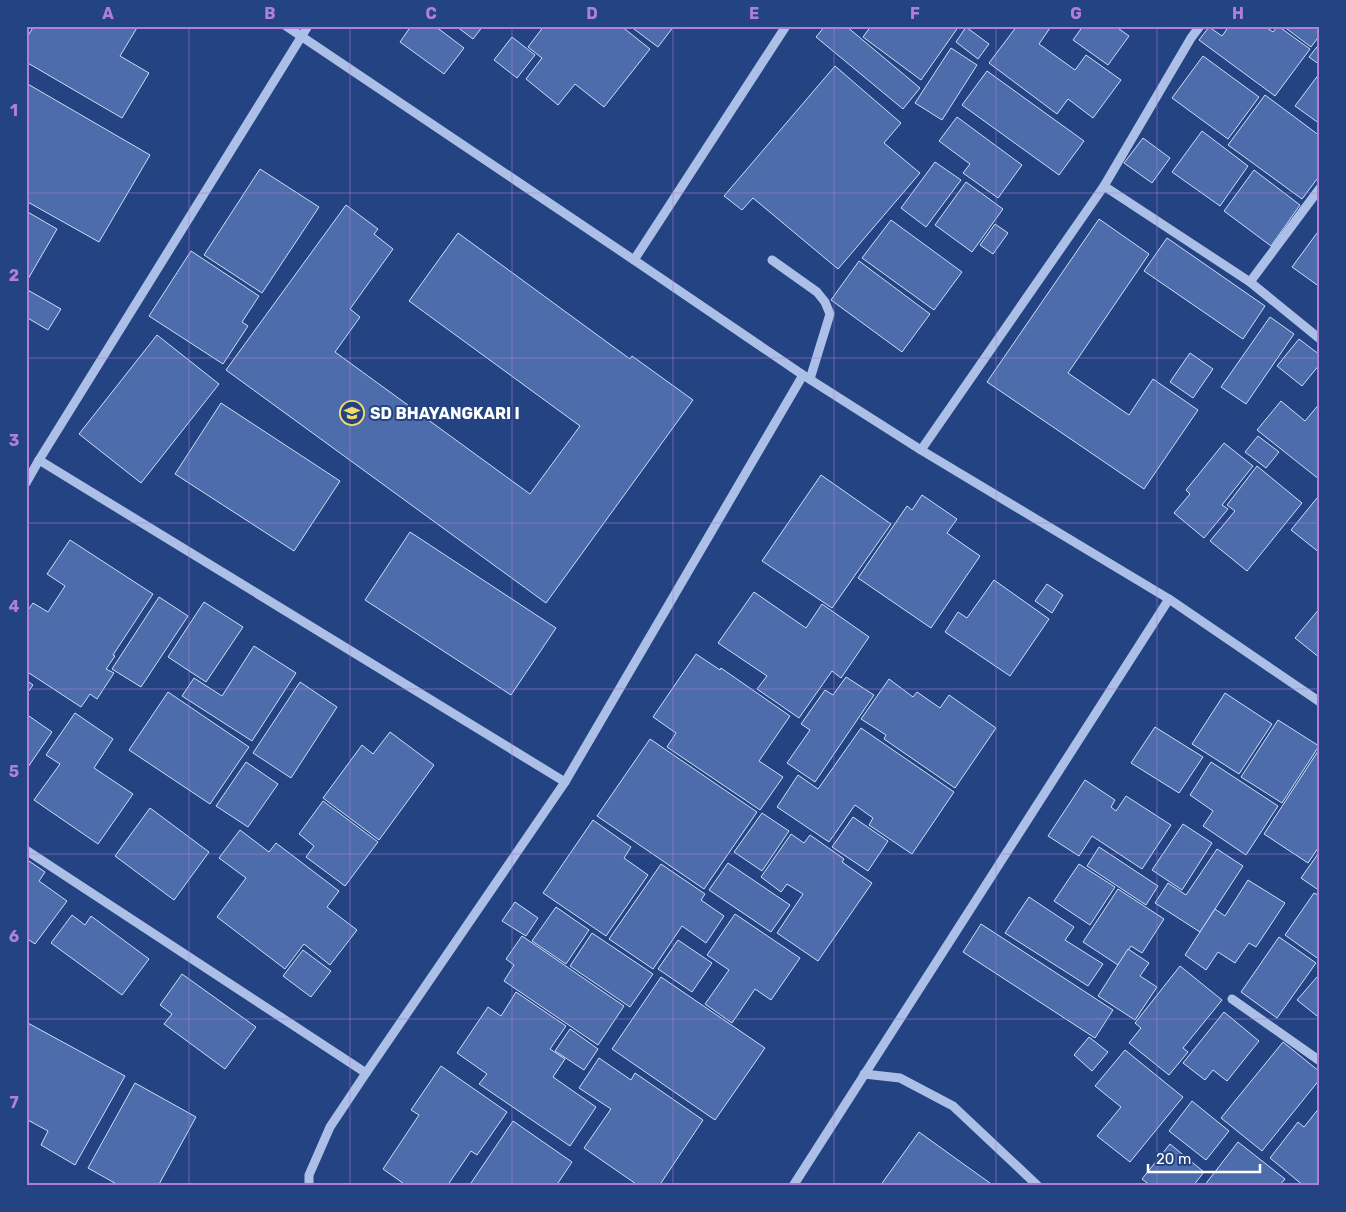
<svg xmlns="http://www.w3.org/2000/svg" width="1346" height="1212" viewBox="0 0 1346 1212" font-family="Rubik,sans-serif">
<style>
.building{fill:#4c6cab;stroke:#cfddf6}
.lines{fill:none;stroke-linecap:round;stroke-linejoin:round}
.minor{stroke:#acc0e7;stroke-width:9}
.grid{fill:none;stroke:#b080d9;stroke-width:1;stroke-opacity:0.55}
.labels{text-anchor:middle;stroke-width:4;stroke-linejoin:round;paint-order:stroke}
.poi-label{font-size:16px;font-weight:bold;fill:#fff;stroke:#244382;text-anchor:start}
.neatline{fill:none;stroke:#b080d9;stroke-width:2}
.grid-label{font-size:16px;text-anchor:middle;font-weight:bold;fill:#b080d9}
</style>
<rect width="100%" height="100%" fill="#244382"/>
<g class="building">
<polygon points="34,26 138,26 120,56 149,73 122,118 26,62 26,39"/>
<polygon points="411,26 435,26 464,48 444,74 400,42"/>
<polygon points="456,26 483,26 473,39"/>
<polygon points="544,26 621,26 650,49 604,107 575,84 558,105 526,79 542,58 528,47"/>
<polygon points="630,26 674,26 658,47"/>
<polygon points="825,26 846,26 920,88 903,109 816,37"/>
<polygon points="871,26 959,26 921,80 863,37"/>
<polygon points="1017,26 1048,26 1050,28 1039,44 1075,70 1086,55 1121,80 1093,118 1068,99 1057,114 989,63"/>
<polygon points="1083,26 1115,26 1129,36 1108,65 1073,40"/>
<polygon points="1229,26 1264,26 1273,32 1278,26 1310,49 1275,96 1199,40 1209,27 1222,36"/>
<polygon points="1283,26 1320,26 1320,35 1311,47"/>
<polygon points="966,27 989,44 978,59 956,42"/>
<polygon points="512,37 535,55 517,78 494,60"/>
<polygon points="1320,43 1320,65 1309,57"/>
<polygon points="951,48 977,65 942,120 915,103"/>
<polygon points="1203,56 1259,97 1228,139 1172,98"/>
<polygon points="835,66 901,123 884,143 920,173 838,269 753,198 742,210 724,196"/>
<polygon points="987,71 1084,141 1059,175 962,105"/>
<polygon points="1319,74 1320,74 1320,124 1295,106"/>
<polygon points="26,83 150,155 99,242 26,201"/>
<polygon points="1265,95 1320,136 1320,175 1302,199 1228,145"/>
<polygon points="957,117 1022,165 998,198 963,173 970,164 939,141"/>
<polygon points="1202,131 1248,166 1220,206 1172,172"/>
<polygon points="1143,138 1170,158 1152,183 1124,163"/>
<polygon points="935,162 961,180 926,227 901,208"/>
<polygon points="260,169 319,207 262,293 204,255"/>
<polygon points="1254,170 1300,205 1271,246 1224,211"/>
<polygon points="966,182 1003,209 972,252 935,225"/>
<polygon points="346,205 378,229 374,234 393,249 350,309 360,317 335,352 530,494 580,426 409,301 458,233 630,359 632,356 693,400 546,603 226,370"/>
<polygon points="26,211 57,229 28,279 26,278"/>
<polygon points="1099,219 1149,254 1068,373 1129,415 1153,379 1198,410 1144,489 987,382"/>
<polygon points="891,220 962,272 934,310 862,258"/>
<polygon points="995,224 1008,233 993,254 980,245"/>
<polygon points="1320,229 1320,287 1292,267"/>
<polygon points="1167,238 1265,306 1243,339 1144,271"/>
<polygon points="191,251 259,296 242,322 248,326 223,364 149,316"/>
<polygon points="859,261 930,314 902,352 831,300"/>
<polygon points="26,289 61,309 48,330 26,317"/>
<polygon points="1270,317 1294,334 1246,404 1221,387"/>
<polygon points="157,335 219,384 141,483 79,434"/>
<polygon points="1299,339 1320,355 1320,364 1302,386 1277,366"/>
<polygon points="1190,353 1213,369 1193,398 1170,382"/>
<polygon points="1281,401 1305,421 1320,403 1320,480 1257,430"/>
<polygon points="221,403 340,481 294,551 175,474"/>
<polygon points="1258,436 1279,452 1266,468 1245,452"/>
<polygon points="1224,443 1253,466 1222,505 1228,509 1204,538 1174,513 1190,494 1186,490"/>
<polygon points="1257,466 1302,503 1247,571 1210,541 1235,511 1227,505"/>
<polygon points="821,475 891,524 832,608 762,561"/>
<polygon points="922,495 957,519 947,533 980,556 931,628 858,578 907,506 912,510"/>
<polygon points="1317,498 1320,501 1320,553 1291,530"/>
<polygon points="410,532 556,628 511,695 365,600"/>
<polygon points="70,540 153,594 113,655 115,656 106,669 114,673 97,699 90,694 81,707 26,671 26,613 33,603 48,612 65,586 47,574"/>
<polygon points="994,580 1049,619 1010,676 945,632 958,612 967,618"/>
<polygon points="1047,584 1063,595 1052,613 1035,601"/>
<polygon points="754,592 806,628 822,604 869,637 841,678 832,671 799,718 757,689 767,676 718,643"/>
<polygon points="159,597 188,616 141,687 112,669"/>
<polygon points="204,602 243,627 206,682 168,657"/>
<polygon points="1320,608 1320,658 1295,638"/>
<polygon points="254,646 296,673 252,741 182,696 194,678 222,696"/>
<polygon points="696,654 720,670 721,668 790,716 759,761 783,777 760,810 667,747 676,733 653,717"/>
<polygon points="846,677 874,695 815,782 787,763 810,730 801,724 825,690 833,695"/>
<polygon points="889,679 913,697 917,692 940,708 949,695 996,728 955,788 884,739 886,735 861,719"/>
<polygon points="26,680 33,685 26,695"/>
<polygon points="300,682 337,707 291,778 253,753"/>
<polygon points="168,692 249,747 210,804 129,750"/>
<polygon points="1225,693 1272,724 1239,774 1192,744"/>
<polygon points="75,713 113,739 94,768 133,794 98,844 34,800 60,764 46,755"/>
<polygon points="26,714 52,732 26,770"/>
<polygon points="1278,720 1319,746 1282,803 1241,777"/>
<polygon points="1155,727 1203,757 1179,793 1131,763"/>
<polygon points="861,728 954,792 912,854 869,825 873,818 855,805 829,842 777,807 798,775 818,789"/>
<polygon points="390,732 434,765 379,840 323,798 362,745 373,754"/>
<polygon points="650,739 757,812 704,889 597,816"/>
<polygon points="1320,748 1320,845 1308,863 1264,834"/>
<polygon points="246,762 278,784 248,827 216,806"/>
<polygon points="1211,762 1278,806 1246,855 1203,826 1213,811 1190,795"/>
<polygon points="1085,780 1115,800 1111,807 1116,811 1126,796 1171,825 1142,869 1092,836 1079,856 1048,836"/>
<polygon points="323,801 378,842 345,886 306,857 314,846 299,834"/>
<polygon points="150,808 209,852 174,900 115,856"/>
<polygon points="762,813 789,831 762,871 734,852"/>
<polygon points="853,817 888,841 868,871 832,847"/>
<polygon points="593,820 631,847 624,858 648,875 606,936 543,893"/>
<polygon points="1183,824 1212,843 1182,890 1152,870"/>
<polygon points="240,830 269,852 276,843 339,891 327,907 357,930 330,965 304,944 285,969 217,917 246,878 219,858"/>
<polygon points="791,834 804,843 810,835 844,859 842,862 872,883 818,961 777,933 803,894 787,884 781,892 761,877"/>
<polygon points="1099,847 1158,886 1146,905 1087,866"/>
<polygon points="1217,849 1243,866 1200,932 1155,903 1168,883 1186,895"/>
<polygon points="1320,851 1320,891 1301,878"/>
<polygon points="26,859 45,872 39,881 67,901 35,944 26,938"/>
<polygon points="728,863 790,905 771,932 709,890"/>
<polygon points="661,864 705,894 701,900 724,916 706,943 682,926 653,969 609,939"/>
<polygon points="1079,864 1115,887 1090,925 1054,901"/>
<polygon points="1248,880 1285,903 1256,947 1249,943 1235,963 1218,952 1206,970 1185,955 1215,909 1225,916"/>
<polygon points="1118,889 1164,919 1142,953 1131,946 1118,965 1083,942"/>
<polygon points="1314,893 1320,896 1320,960 1285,935"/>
<polygon points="1029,897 1074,927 1065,940 1103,964 1088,986 1005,933"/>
<polygon points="515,902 538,918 526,936 502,921"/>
<polygon points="556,907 589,930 566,964 532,941"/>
<polygon points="735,914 800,958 771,1000 755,989 732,1023 705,1004 729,970 707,955"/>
<polygon points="72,915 85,925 91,916 149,959 122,995 51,943"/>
<polygon points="981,924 1113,1010 1095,1038 963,952"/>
<polygon points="592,933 653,974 630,1007 570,966"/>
<polygon points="522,936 624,1006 598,1045 504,981 514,965 506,959"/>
<polygon points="1279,937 1316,963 1277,1018 1241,992"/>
<polygon points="678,940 712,963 692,992 658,969"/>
<polygon points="1128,949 1149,963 1140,976 1157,987 1135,1020 1098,996"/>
<polygon points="303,950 331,971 311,997 283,976"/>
<polygon points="1180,966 1222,1000 1183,1048 1188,1052 1169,1075 1129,1043 1141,1028 1135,1023"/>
<polygon points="182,974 256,1027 225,1069 164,1024 172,1014 160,1005"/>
<polygon points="661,977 765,1048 715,1120 612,1049"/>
<polygon points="1317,977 1320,979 1320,1013 1317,1016 1297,1000"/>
<polygon points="516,992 566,1026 550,1049 565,1059 553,1077 596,1107 570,1146 479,1084 487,1074 457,1053 488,1007 501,1016"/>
<polygon points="1224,1012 1259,1041 1227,1081 1213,1070 1205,1080 1183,1063"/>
<polygon points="26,1022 125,1076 75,1165 41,1145 48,1131 26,1119"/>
<polygon points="570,1029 598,1049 584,1070 555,1051"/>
<polygon points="1089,1037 1108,1052 1092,1071 1074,1055"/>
<polygon points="1283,1042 1320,1072 1320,1079 1262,1151 1221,1118"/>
<polygon points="1125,1050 1183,1097 1130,1162 1097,1136 1121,1107 1095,1086"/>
<polygon points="599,1058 631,1080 635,1073 703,1120 659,1186 639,1186 584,1148 611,1109 579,1088"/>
<polygon points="441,1066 507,1112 477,1155 471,1151 447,1186 407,1186 383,1169 419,1115 411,1110"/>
<polygon points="135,1083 196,1117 158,1186 120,1186 88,1168"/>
<polygon points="1192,1101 1229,1131 1206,1160 1169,1131"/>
<polygon points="1320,1107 1320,1186 1304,1186 1270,1158 1298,1122 1304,1127"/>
<polygon points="513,1121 572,1162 556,1186 469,1186"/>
<polygon points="919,1132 994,1186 880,1186"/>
<polygon points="1238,1142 1285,1179 1279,1186 1204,1186"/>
<polygon points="1170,1144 1204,1172 1193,1186 1151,1186 1142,1179"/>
</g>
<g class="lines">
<g class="minor">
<polyline points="286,26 634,260 803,375 565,782 366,1073 330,1127 309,1175 309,1186"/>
<polyline points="1104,186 1250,282 1320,339"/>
<polyline points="634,260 786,26"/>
<polyline points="772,260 817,292 825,302 830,314 810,379"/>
<polyline points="1250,282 1320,188"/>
<polyline points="803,375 921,450 1169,599 1320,702"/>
<polyline points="921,450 1104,186 1191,38 1200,26"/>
<polyline points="39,460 565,782"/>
<polyline points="26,483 39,460 308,26"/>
<polyline points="26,850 366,1073"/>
<polyline points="1232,999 1320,1061"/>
<polyline points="864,1074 900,1078 953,1106 1038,1186"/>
<polyline points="793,1186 1169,599"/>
</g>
</g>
<path class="grid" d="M189 26V1186M350 26V1186M512 26V1186M673 26V1186M834 26V1186M996 26V1186M1157 26V1186M26 193H1320M26 358H1320M26 523H1320M26 689H1320M26 854H1320M26 1019H1320"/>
<defs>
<symbol id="school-ring" viewBox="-11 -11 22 22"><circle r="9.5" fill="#244382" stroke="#f2da6f" stroke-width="1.5"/><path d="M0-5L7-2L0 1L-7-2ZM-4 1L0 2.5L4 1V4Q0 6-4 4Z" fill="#f2da6f"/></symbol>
</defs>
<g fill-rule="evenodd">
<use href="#school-ring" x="338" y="399" width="28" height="28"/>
</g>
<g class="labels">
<g class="poi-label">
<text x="370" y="419">SD BHAYANGKARI I</text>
</g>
</g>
<rect width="1346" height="1212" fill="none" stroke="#244382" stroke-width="55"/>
<path d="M1148 1164v8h112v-8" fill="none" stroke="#ffffff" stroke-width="2.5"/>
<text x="1156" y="1164" font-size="15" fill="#ffffff" stroke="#244382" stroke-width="4" paint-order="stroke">20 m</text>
<rect x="28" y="28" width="1290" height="1156" class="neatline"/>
<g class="grid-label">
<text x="108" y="19">A</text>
<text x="270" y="19">B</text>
<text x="431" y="19">C</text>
<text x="592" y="19">D</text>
<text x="754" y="19">E</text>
<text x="915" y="19">F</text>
<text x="1076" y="19">G</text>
<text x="1238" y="19">H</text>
<text x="14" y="116">1</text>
<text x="14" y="281">2</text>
<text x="14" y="446">3</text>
<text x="14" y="612">4</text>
<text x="14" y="777">5</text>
<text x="14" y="942">6</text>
<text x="14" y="1108">7</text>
</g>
</svg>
